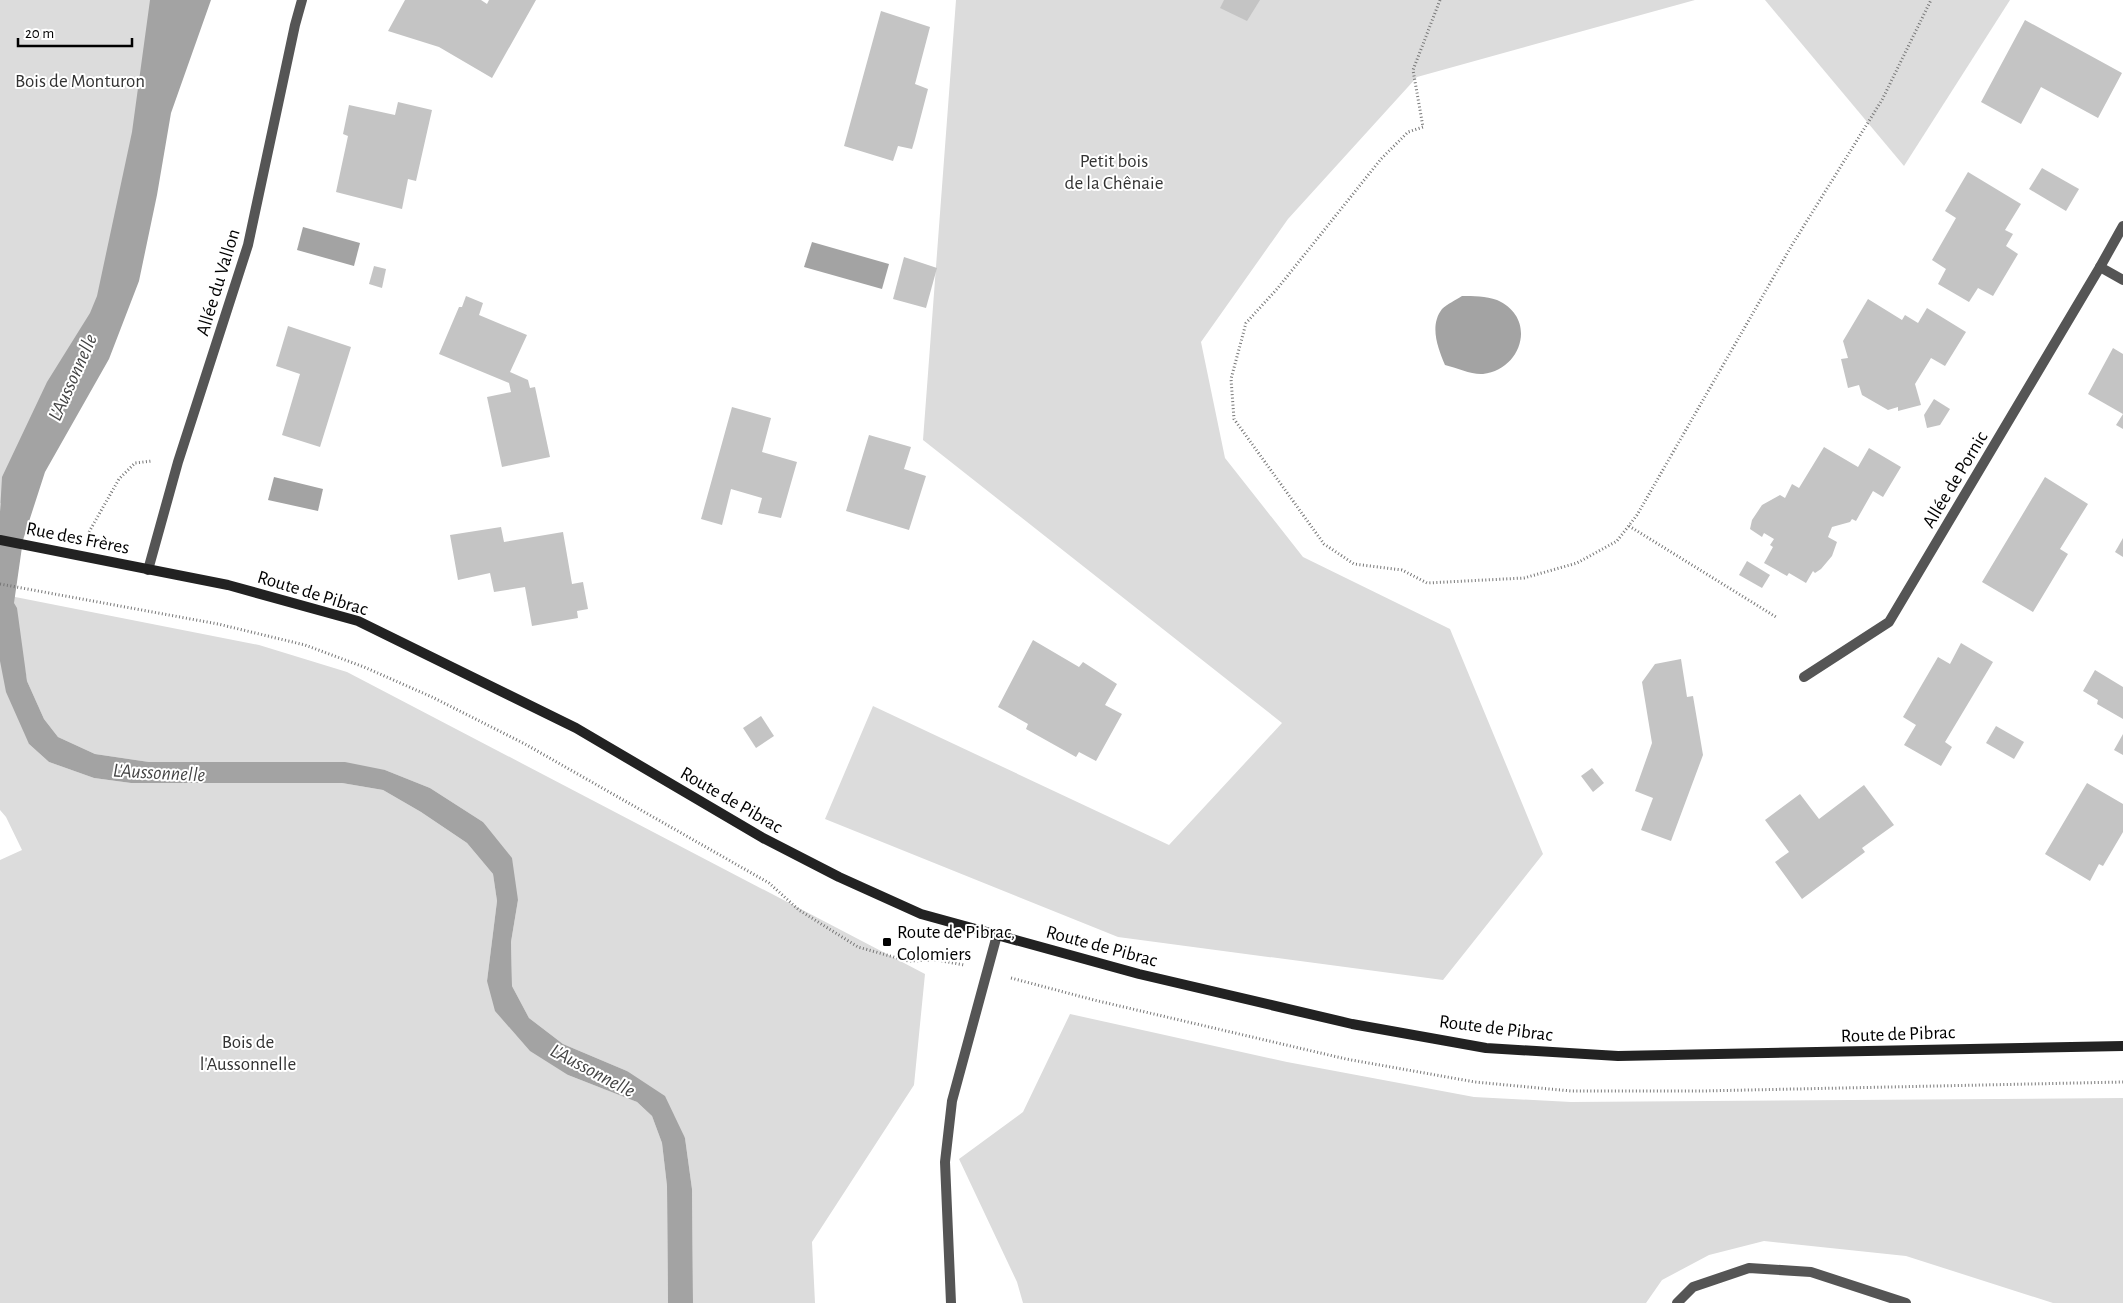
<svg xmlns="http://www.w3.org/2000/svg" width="2123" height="1303" viewBox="0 0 2123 1303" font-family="'Alegreya Sans',sans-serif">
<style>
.green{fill:#dcdcdc}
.water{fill:#a3a3a3}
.building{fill:#c4c4c4}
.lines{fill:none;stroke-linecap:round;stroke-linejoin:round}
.path{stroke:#777;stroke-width:3;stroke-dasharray:1 2.5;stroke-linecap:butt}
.service{stroke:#555;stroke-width:10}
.minor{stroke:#555;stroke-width:10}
.secondary{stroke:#222;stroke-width:10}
.poi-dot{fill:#000;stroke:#fff;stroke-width:2}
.labels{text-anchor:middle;stroke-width:4;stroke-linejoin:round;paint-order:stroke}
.park-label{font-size:19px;fill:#333;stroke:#fff}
.street-label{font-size:19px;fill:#000;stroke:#fff}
.poi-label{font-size:19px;fill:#000;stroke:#fff;text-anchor:start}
.water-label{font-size:20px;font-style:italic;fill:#444;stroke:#fff}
</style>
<rect width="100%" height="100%" fill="#fff"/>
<g class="green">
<polygon points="0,0 177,0 123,263 14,506 0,503"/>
<polygon points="956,0 1695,0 1417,77 1288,219 1201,342 1225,458 1303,557 1450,629 1543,854 1443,980 1118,937 825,819 873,706 1169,845 1282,723 923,440"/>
<polygon points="1765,0 2010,0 1904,166"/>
<polygon points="0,594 259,645 347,672 925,974 914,1085 812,1242 815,1303 693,1303 692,1189 685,1138 627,1071 563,1044 529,1018 512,986 511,942 518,900 483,822 430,788 385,770 149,762 95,754 58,737 44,719 27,681 25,669 29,744 49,762 94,778 131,783 342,783 383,790 421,812 467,843 493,874 497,901 487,981 568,1075 637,1102 652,1116 662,1143 667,1186 668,1303 0,1303 0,860 22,850 6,817 0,810"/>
<polygon points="1070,1014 1287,1062 1474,1097 1571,1102 2123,1098 2123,1303 2053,1303 1906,1256 1764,1241 1709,1255 1662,1280 1646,1303 1023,1303 1017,1282 959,1159 1023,1112"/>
</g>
<g class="water">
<polygon points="150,0 211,0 171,113 157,195 139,281 109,359 45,472 23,540 14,603 17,608 27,681 44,719 58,737 95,754 149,762 345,762 385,770 430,788 483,822 512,858 518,900 511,942 512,986 529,1018 563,1044 627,1071 665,1096 685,1138 692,1189 693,1303 668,1303 667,1186 662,1143 652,1116 637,1102 568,1075 530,1051 495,1011 487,981 497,901 493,874 467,843 421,812 383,790 342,783 131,783 94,778 49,762 29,744 6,692 0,661 0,512 2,477 47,382 90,313 97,296 132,132"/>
<polygon points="303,227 360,243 354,266 297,250"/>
<polygon points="812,242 889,264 882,289 804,267"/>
<path d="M1462 296C1473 296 1486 296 1497 300 1538 318 1522 370 1483 374 1472 375 1457 368 1445 365 1438 348 1429 326 1442 309 1447 304 1456 300 1462 296Z"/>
<polygon points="274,477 323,489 318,511 268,500"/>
</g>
<g class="building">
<polygon points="405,0 481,0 487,4 489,0 536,0 492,78 439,47 388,31"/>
<polygon points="1224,0 1260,0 1247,21 1220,8"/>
<polygon points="881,11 930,27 915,84 928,89 915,139 912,149 898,146 893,161 844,146"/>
<polygon points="2025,20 2122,73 2098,118 2041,87 2021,124 1981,102"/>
<polygon points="398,102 432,110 416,181 408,179 402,209 336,192 348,136 343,134 349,105 395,115"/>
<polygon points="2042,168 2079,189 2066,211 2029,189"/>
<polygon points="1968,172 2021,204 2005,230 2013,234 2006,246 2018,254 1993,296 1978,288 1969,302 1938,284 1946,269 1932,260 1956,218 1945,211"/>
<polygon points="904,257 937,268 926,308 893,299"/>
<polygon points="374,266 386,269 382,288 369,284"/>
<polygon points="466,296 483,303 479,315 527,335 510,372 528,380 530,388 535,387 550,457 502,467 487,397 511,392 509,383 439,354 459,307 462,307"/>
<polygon points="1868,299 1902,320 1905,315 1918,323 1927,308 1966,332 1945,366 1931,358 1915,384 1921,405 1898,411 1898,407 1888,410 1862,395 1859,385 1848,388 1841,359 1848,358 1843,341"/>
<polygon points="288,326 351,347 320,447 282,435 300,374 276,366"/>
<polygon points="2113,348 2123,354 2123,429 2116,425 2123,414 2088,394"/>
<polygon points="1934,399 1950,409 1940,425 1927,428 1924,415"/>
<polygon points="732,407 771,418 762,452 797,462 781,518 758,513 762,498 731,489 722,525 701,519"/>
<polygon points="869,435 911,447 904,469 926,476 909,530 846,511"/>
<polygon points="1824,447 1858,467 1869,448 1901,467 1883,497 1873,491 1856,521 1852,519 1850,522 1832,527 1828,537 1837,542 1832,556 1821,569 1815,573 1813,571 1806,583 1789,573 1787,576 1764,563 1773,547 1770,545 1774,539 1764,533 1762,537 1750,529 1752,520 1762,505 1780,495 1785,498 1792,484 1799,488"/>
<polygon points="2045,477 2088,504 2060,549 2068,554 2033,612 1982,582"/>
<polygon points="501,527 504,542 563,532 572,584 583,582 588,609 577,611 578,618 532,626 525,587 494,592 490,573 458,580 450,535"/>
<polygon points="2123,538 2123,557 2115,552"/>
<polygon points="1747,561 1770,575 1762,588 1739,575"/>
<polygon points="1033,640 1079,667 1083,662 1117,684 1105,705 1122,714 1096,761 1079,752 1076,757 1026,729 1028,724 998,707"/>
<polygon points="1961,643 1993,662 1945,742 1952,747 1941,766 1904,745 1916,725 1903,717 1938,657 1950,664"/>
<polygon points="1681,659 1687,697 1693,696 1703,755 1671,841 1641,830 1653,798 1635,791 1652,743 1642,682 1655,664"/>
<polygon points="2095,670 2123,687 2123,719 2097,704 2098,700 2083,691"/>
<polygon points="761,716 774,736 756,748 743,728"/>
<polygon points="1996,726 2024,742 2014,759 1986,743"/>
<polygon points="2123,734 2123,755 2114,750"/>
<polygon points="1592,768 1604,783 1593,792 1581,776"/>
<polygon points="2087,783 2123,804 2123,832 2103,866 2099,864 2090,881 2045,854"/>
<polygon points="1864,785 1894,825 1862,848 1865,852 1802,899 1775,862 1789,852 1765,820 1800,794 1819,819"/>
</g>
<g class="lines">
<g class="path">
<polyline points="1440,0 1413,70 1423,127 1408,132 1381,159 1277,289 1246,323 1231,379 1234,419 1324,544 1354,564 1402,570 1427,583 1524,578 1577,563 1617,541 1637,515 1792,245 1882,100 1931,0"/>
<polyline points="1629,526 1776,617"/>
<polyline points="89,532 119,479 135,463 152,461"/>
<polyline points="0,584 218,624 305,645 364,667 432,697 525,744 769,883 799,910 858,947 908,961 937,960 964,965"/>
<polyline points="1011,978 1094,1000 1346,1059 1475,1082 1571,1091 1702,1091 2123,1082"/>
</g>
<g class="service">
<polyline points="951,1303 945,1162 952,1101 997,935"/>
<polyline points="1677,1303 1693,1287 1749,1268 1811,1272 1906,1303"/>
</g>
<g class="minor">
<polyline points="2123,226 2100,267 2123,280"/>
<polyline points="148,570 178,462 248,245 295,25 302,0"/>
<polyline points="1804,677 1889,622 2100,267"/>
</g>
<polyline class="secondary" points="0,540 228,585 358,621 576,728 763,838 839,877 921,914 1139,974 1352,1024 1486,1048 1618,1056 2123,1046"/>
</g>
<rect class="poi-dot" x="882" y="937" width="10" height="10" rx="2.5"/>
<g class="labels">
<g class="park-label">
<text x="80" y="87">Bois de Monturon</text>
<text x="1114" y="167">Petit bois<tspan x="1114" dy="22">de la Chênaie</tspan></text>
<text x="248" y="1048">Bois de<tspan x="248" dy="22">l'Aussonnelle</tspan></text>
</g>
<g class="street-label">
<text transform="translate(217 282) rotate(-73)" y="7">Allée du Vallon</text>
<text transform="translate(1954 479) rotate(-59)" y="7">Allée de Pornic</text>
<text transform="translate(78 537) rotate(11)" y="7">Rue des Frères</text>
<text transform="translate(313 592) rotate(17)" y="7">Route de Pibrac</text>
<text transform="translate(732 799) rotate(30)" y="7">Route de Pibrac</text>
<text transform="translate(1102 945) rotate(15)" y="7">Route de Pibrac</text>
<text transform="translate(1496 1027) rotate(7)" y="7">Route de Pibrac</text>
<text transform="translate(1898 1033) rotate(-2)" y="7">Route de Pibrac</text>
</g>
<g class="poi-label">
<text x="897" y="938">Route de Pibrac,<tspan x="897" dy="22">Colomiers</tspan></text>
</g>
<g class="water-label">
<text transform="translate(72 377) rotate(-66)" y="7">L'Aussonnelle</text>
<text transform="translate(159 772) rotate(3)" y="7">L'Aussonnelle</text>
<text transform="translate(593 1070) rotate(28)" y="7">L'Aussonnelle</text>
</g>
</g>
<path d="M18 38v8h114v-8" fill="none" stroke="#000000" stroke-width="2.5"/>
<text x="25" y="38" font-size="15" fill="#000000" stroke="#ffffff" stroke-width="4" paint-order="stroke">20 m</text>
</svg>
